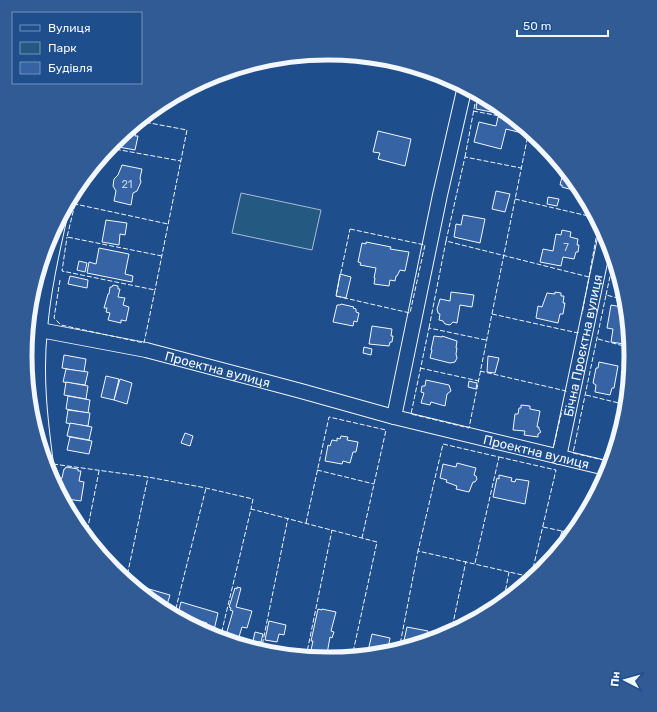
<svg xmlns="http://www.w3.org/2000/svg" width="657" height="712" viewBox="0 0 657 712" font-family="Rubik,sans-serif">
<style>
.green{fill:#245a82;stroke:#a8bbd7}
.building{fill:#3563a3;stroke:#f2f6ff}
.lines{fill:none;stroke-linecap:round;stroke-linejoin:round}
.minor-casing{stroke:#f2f6ff;stroke-width:16}
.minor{stroke:#1f4e8c;stroke-width:14}
.fence{stroke:#f2f6ff;stroke-width:1;stroke-dasharray:5 2;stroke-linecap:butt}
.labels{text-anchor:middle;stroke-width:3;stroke-linejoin:round;paint-order:stroke}
.number-label{font-size:11px;fill:#c3d1e8}
.street-label{font-size:13px;fill:#f2f6ff;stroke:#1f4e8c}
.rim{fill:none;stroke:#f2f6ff;stroke-width:5}
</style>
<rect width="100%" height="100%" fill="#1f4e8c"/>
<polygon class="green" points="241,193 321,210 312,250 232,233"/>
<g class="building">
<polygon points="478,94 499,105 497,113 476,109"/>
<polygon points="498,117 520,123 524,126 522,133 506,129 501,149 474,142 479,122 496,126"/>
<polygon points="132,126 137,127 135,136 138,136 135,150 113,146 114,141"/>
<polygon points="378,131 411,139 405,166 378,159 380,153 373,152"/>
<polygon points="122,165 142,169 140,178 141,182 137,191 133,193 131,205 114,201 116,191 113,186 114,179 118,175"/>
<polygon points="564,167 581,188 584,193 562,187 562,185 560,185 562,177 561,177"/>
<polygon points="496,191 510,194 505,212 492,209"/>
<polygon points="548,197 559,199 557,206 547,204"/>
<polygon points="463,215 485,219 480,243 454,237 456,224 461,225"/>
<polygon points="106,220 127,223 125,235 120,234 119,245 102,242"/>
<polygon points="562,230 571,232 570,237 578,239 577,245 579,245 578,252 576,252 574,259 563,257 561,266 540,262 543,249 553,251 556,234 561,235"/>
<polygon points="366,242 391,247 390,249 409,252 405,271 400,270 397,276 396,276 395,281 390,280 389,286 374,284 375,278 374,278 376,268 360,265 361,263 358,262 362,243 366,244"/>
<polygon points="99,248 129,254 125,274 133,276 132,282 87,273 89,262 96,264"/>
<polygon points="79,261 87,263 85,272 77,270"/>
<polygon points="340,274 351,277 346,298 336,296"/>
<polygon points="70,276 88,280 87,288 68,284"/>
<polygon points="113,285 118,286 118,289 120,289 118,297 125,298 123,305 129,307 126,321 121,320 121,323 108,320 110,313 106,312 107,308 104,308 108,294 109,294 110,287 112,287"/>
<polygon points="451,292 474,295 472,307 460,305 457,323 453,322 450,325 445,324 443,321 439,320 440,314 438,313 437,309 440,299 450,301"/>
<polygon points="555,292 561,293 561,296 564,296 563,303 565,303 563,314 560,314 558,323 536,318 538,306 542,307 547,293 555,294"/>
<polygon points="341,304 354,307 353,308 356,309 356,312 359,313 357,322 354,321 353,326 333,322 337,305 340,305"/>
<polygon points="611,305 627,308 630,332 626,331 624,344 611,342 613,329 607,328"/>
<polygon points="372,326 392,329 391,336 393,336 392,342 390,342 389,346 369,344"/>
<polygon points="434,336 442,337 442,336 457,341 456,348 457,348 456,354 457,358 455,362 450,363 430,358 432,350 431,350"/>
<polygon points="364,347 372,349 371,355 363,353"/>
<polygon points="64,355 86,359 84,372 62,368"/>
<polygon points="488,356 499,358 495,373 487,372"/>
<polygon points="599,362 618,366 614,388 612,388 610,395 595,392 596,385 593,383 596,368 598,368"/>
<polygon points="66,369 88,372 85,385 63,382"/>
<polygon points="106,376 119,379 114,400 101,397"/>
<polygon points="120,379 132,383 127,404 114,400"/>
<polygon points="426,380 449,385 451,391 447,394 445,406 431,402 430,405 421,403 424,393 421,392 422,386 425,386"/>
<polygon points="469,381 477,383 476,389 468,387"/>
<polygon points="66,382 88,386 86,399 64,395"/>
<polygon points="68,396 90,400 88,413 66,409"/>
<polygon points="521,405 530,406 530,409 540,411 537,427 539,427 539,429 541,432 538,434 538,437 524,435 525,431 513,430 515,414 518,414 519,408 521,408"/>
<polygon points="68,410 90,413 88,426 66,423"/>
<polygon points="70,423 92,427 89,440 67,436"/>
<polygon points="185,433 193,436 190,446 181,443"/>
<polygon points="341,436 348,437 347,440 358,442 356,452 353,452 350,463 343,461 342,464 325,461 328,445 330,446 332,440 337,441 337,438 340,439"/>
<polygon points="70,437 92,441 89,454 67,450"/>
<polygon points="457,463 476,468 474,475 476,476 477,479 475,482 473,482 469,492 456,489 457,486 446,482 447,480 440,478 443,464 456,467"/>
<polygon points="66,467 78,469 78,471 81,471 79,481 84,482 81,501 67,499 67,501 63,500 57,488 59,488 61,478 62,478 64,469 65,469"/>
<polygon points="499,475 512,478 511,481 515,482 516,479 529,481 525,504 493,497 497,478 499,479"/>
<polygon points="562,531 572,533 568,540 560,538"/>
<polygon points="142,587 170,595 165,611 160,608 141,593"/>
<polygon points="237,587 241,588 236,607 252,611 247,628 242,627 238,640 226,635 233,611 230,610 231,608 229,607 235,588 237,589"/>
<polygon points="181,602 218,613 214,630 205,628 207,623 189,618 188,622 177,617"/>
<polygon points="318,609 322,610 322,609 336,612 331,631 334,632 332,638 330,637 327,654 311,650 313,641 311,641"/>
<polygon points="269,621 286,625 284,635 279,634 277,642 265,640"/>
<polygon points="407,627 428,631 425,642 405,648 405,646 403,645"/>
<polygon points="255,632 263,634 261,642 253,641"/>
<polygon points="372,634 390,638 387,654 367,655"/>
<polygon points="316,654 331,657 330,659 316,658"/>
</g>
<g class="lines">
<defs>
<g id="minor">
<path id="s1" d="M465 86 440 195 394 417 610 469"/>
<path id="s2" d="M40 330 146 350 301 391 394 417"/>
<path id="s3" d="M559 457 606 234"/>
<path d="M46 464C40 419 35 374 40 329 43 292 51 256 59 220"/>
</g>
</defs>
<use href="#minor" class="minor-casing"/>
<use href="#minor" class="minor"/>
<g class="fence">
<polyline points="394,61 405,64"/>
<polyline points="473,111 516,119"/>
<polyline points="139,121 187,130 155,290"/>
<polyline points="109,148 181,161"/>
<polyline points="465,157 477,93"/>
<polyline points="85,176 75,204 168,224"/>
<polyline points="515,199 597,218"/>
<polyline points="75,204 67,237 162,256"/>
<polygon points="350,229 425,245 410,313 336,296"/>
<polyline points="446,241 465,157 521,168"/>
<polyline points="589,277 599,222"/>
<polyline points="60,280 54,318 61,325 144,343 155,290 62,271 67,237"/>
<polyline points="606,295 614,258"/>
<polyline points="492,314 578,333 579,330"/>
<polyline points="429,328 446,241 589,277 582,314"/>
<polyline points="598,339 631,348"/>
<polyline points="486,340 429,328 411,414 469,428 529,130"/>
<polyline points="420,368 479,381"/>
<polyline points="480,371 566,391 566,393"/>
<polyline points="586,395 627,405"/>
<polyline points="554,445 562,410"/>
<polyline points="499,457 556,470 531,577 534,578"/>
<polyline points="612,462 573,453 606,295 626,300"/>
<polyline points="53,464 148,477 206,488 253,499 251,509"/>
<polyline points="317,470 374,484"/>
<polyline points="306,523 329,417 386,430 362,538"/>
<polyline points="543,527 562,531"/>
<polyline points="86,537 99,471"/>
<polyline points="475,563 499,457 443,444 418,551 531,577"/>
<polyline points="126,581 148,477"/>
<polyline points="503,604 509,572"/>
<polyline points="174,616 206,488"/>
<polyline points="451,633 466,561"/>
<polyline points="220,639 251,509 377,542 352,657"/>
<polyline points="399,650 418,551"/>
<polyline points="261,651 288,518"/>
<polyline points="306,657 332,530"/>
</g>
</g>
<g class="labels">
<g class="number-label">
<text x="127" y="188">21</text>
<text x="566" y="251">7</text>
</g>
<g class="street-label">
<text dy="5" stroke="none"><textPath href="#s3" startOffset="114">Бічна Проєктна вулиця</textPath></text>
<text dy="5" stroke="none"><textPath href="#s2" startOffset="182">Проектна вулиця</textPath></text>
<text dy="5" stroke="none"><textPath href="#s1" startOffset="485">Проектна вулиця</textPath></text>
</g>
</g>
<path d="M0 0H657V712H0ZM32 356a296 296 0 1 1 592 0a296 296 0 1 1-592 0Z" fill="#305b95" fill-rule="evenodd"/>
<path class="rim" d="M32 356a296 296 0 1 1 592 0a296 296 0 1 1-592 0Z"/>
<rect x="12" y="12" width="130" height="72" fill="#1f4e8c" stroke="#7391ba"/>
<rect x="20" y="25" width="20" height="6" fill="#1f4e8c" stroke="#7391ba"/>
<text x="48" y="32" font-size="12" fill="#f2f6ff">Вулиця</text>
<rect x="20" y="42" width="20" height="12" fill="#245a82" stroke="#7391ba"/>
<text x="48" y="52" font-size="12" fill="#f2f6ff">Парк</text>
<rect x="20" y="62" width="20" height="12" fill="#3563a3" stroke="#7391ba"/>
<text x="48" y="72" font-size="12" fill="#f2f6ff">Будівля</text>
<g transform="translate(625 680) rotate(276)" stroke="#1f4e8c" stroke-width="3" paint-order="stroke">
<path d="M0-3L7 15L0 10L-7 15Z" fill="#f2f6ff"/>
<text y="-6" font-size="11" font-weight="bold" text-anchor="middle" fill="#f2f6ff">Пн</text>
</g>
<path d="M517 30v6h91v-6" fill="none" stroke="#f2f6ff" stroke-width="2"/>
<text x="523" y="30" font-size="12" fill="#f2f6ff" stroke="#1f4e8c" stroke-width="3" paint-order="stroke">50 m</text>
</svg>
